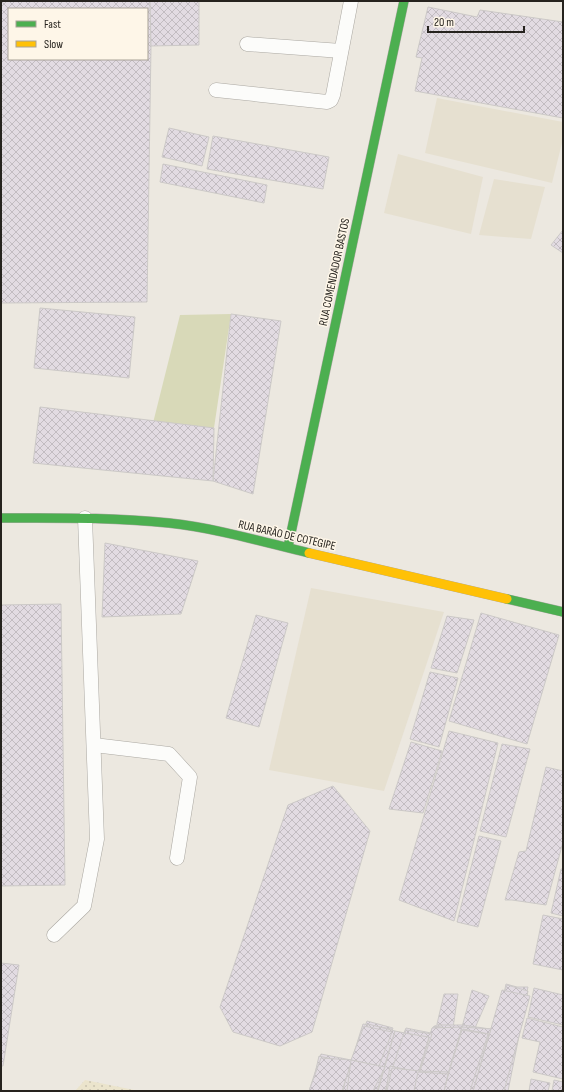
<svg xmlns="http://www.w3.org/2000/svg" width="564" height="1092" viewBox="0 0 564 1092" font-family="'Sofia Sans Condensed',sans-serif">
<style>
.commercial{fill:#e6e0d0}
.grass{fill:#d8d9b8}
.sand{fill:url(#sand-dots)}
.building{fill:url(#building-cross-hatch);stroke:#ccc9c7;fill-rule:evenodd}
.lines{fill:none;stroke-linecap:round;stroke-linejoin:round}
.lane-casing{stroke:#aba8a2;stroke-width:15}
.fast-casing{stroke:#aba8a2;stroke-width:10}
.slow-casing{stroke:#aba8a2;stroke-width:10}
.lane{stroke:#fcfcfa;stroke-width:14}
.fast{stroke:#4caf50;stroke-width:9}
.slow{stroke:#ffc107;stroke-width:9}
.labels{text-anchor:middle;stroke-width:3;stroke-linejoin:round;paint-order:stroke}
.street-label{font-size:12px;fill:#26231e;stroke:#fef6e8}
</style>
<defs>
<pattern id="sand-dots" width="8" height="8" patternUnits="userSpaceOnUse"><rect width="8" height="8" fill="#ebe4cc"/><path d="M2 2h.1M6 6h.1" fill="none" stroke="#c9c3af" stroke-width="1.8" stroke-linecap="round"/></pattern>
<pattern id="building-cross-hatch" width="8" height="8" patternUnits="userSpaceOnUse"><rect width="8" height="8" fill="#e2dbe2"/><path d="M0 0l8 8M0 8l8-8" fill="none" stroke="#c2bcc1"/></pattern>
</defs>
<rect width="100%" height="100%" fill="#ece8e0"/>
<g class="commercial">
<polygon points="437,98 563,122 563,139 552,183 425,153"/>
<polygon points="398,154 483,177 471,234 384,213"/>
<polygon points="494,179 545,187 531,239 479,235"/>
<polygon points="311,588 444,612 384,791 269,770"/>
</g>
<polygon class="grass" points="231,314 214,428 153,423 180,315"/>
<polygon class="sand" points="85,1080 139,1091 75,1091"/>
<g class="building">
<path d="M1 1H150L151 46 147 302 1 303ZM9 9H147V59H9Z"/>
<polygon points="150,1 199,1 199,45 151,46"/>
<polygon points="428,7 477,17 480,10 563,22 563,118 415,91 422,58 416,57"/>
<polygon points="169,128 209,137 202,166 162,157"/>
<polygon points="213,136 329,157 323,189 207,169"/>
<polygon points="163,164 267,185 264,203 160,182"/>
<polygon points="563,230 563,253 551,245"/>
<polygon points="40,308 135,317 129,378 34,368"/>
<polygon points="231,314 281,321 253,494 213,481"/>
<polygon points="40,407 214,428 213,481 33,463"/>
<polygon points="105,543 198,561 181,614 102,617"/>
<polygon points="61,604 65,885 1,886 1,605"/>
<polygon points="481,613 559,635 527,744 449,721"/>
<polygon points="256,615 288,623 259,727 226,718"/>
<polygon points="447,616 474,620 457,673 431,668"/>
<polygon points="430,672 458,678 439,747 410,739"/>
<polygon points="449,731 498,743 454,921 399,900"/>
<polygon points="411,742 442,751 423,813 389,809"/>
<polygon points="502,744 530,749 506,837 480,831"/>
<polygon points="546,767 563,771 563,842 546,905 512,900 505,900 519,852 526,851"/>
<polygon points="333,786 370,831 312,1032 280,1046 233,1032 220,1007 288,805"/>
<polygon points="479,836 501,841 478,927 457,922"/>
<polygon points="561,869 563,869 563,916 551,913"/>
<polygon points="543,915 563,919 563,970 533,964"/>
<polygon points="1,963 19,965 3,1066 1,1066"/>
<polygon points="506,984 517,987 528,987 503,1091 483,1091"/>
<polygon points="507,985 528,991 508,1091 487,1091 501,1039 491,1029"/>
<polygon points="534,988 563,995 563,1025 528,1017"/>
<polygon points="472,990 489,996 475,1028 462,1027"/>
<polygon points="502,990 530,996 504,1091 473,1091"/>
<polygon points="444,994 458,994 453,1028 437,1024"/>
<polygon points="527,1018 563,1027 563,1079 533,1072 540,1042 522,1038"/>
<polygon points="367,1021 393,1028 380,1063 352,1059"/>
<polygon points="363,1024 392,1029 373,1091 342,1091"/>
<polygon points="368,1024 395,1031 377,1091 349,1091"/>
<polygon points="436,1025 463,1025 449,1072 420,1071"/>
<polygon points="463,1025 490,1029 471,1091 445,1091"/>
<polygon points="364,1026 392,1032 379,1066 351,1060"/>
<polygon points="434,1026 462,1030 443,1091 414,1091"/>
<polygon points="433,1027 463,1029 444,1091 413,1091"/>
<polygon points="462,1027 448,1074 418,1072 432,1028"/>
<polygon points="462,1027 491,1029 472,1091 445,1091"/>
<polygon points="406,1028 431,1033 418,1072 390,1066"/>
<polygon points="463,1029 489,1034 473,1091 444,1091"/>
<polygon points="406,1030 432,1034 420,1071 392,1068"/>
<polygon points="462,1030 488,1034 470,1091 443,1091"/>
<polygon points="395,1031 429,1038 413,1091 378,1091"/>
<polygon points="404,1033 429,1037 413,1091 385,1091"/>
<polygon points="321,1054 351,1060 342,1091 309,1091"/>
<polygon points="319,1056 349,1063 343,1091 311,1091"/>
<polygon points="321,1058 352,1060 342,1091 309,1091"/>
<polygon points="351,1060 385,1067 373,1091 347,1091"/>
<polygon points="390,1066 418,1072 413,1091 386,1091"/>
<polygon points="392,1068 420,1071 415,1091 387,1091"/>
<polygon points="420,1071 449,1072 444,1091 415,1091"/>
<polygon points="418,1072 448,1074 444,1091 414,1091"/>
<polygon points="531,1079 550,1083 548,1091 529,1091"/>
<polygon points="554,1080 563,1082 563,1091 552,1091"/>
</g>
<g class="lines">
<defs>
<g id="lane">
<polyline points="247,44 341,51"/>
<polyline points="216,90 327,102 331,100 333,95 351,1"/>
<polyline points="94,745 169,754 190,777 177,858"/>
<polyline points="54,935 84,906 97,839 85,518"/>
</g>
<g id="fast">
<path d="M1 518C57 518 113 517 169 523 216 528 263 542 309 553"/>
<polyline points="288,547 404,1"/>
<polyline points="507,599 563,612"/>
</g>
<polyline id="slow" points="309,553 507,599"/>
</defs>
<use href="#lane" class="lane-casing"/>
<use href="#fast" class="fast-casing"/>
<use href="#slow" class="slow-casing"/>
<use href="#lane" class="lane"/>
<use href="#fast" class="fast"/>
<use href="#slow" class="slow"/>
</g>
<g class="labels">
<g class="street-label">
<text transform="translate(334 272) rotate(-78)" y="4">RUA COMENDADOR BASTOS</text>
<text transform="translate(287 535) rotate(13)" y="4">RUA BARÃO DE COTEGIPE</text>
</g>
</g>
<rect width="564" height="1092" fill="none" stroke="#26231e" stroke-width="4"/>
<rect x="8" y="8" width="140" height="52" fill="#fef6e8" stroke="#a8a297"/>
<rect x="16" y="21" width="20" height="6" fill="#4caf50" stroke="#a8a297"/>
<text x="44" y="28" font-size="12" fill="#26231e">Fast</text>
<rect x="16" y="41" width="20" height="6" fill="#ffc107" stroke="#a8a297"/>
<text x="44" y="48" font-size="12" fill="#26231e">Slow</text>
<path d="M428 26v6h96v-6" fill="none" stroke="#26231e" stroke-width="2"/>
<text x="434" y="26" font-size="12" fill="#26231e" stroke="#fef6e8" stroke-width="3" paint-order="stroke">20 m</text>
</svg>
